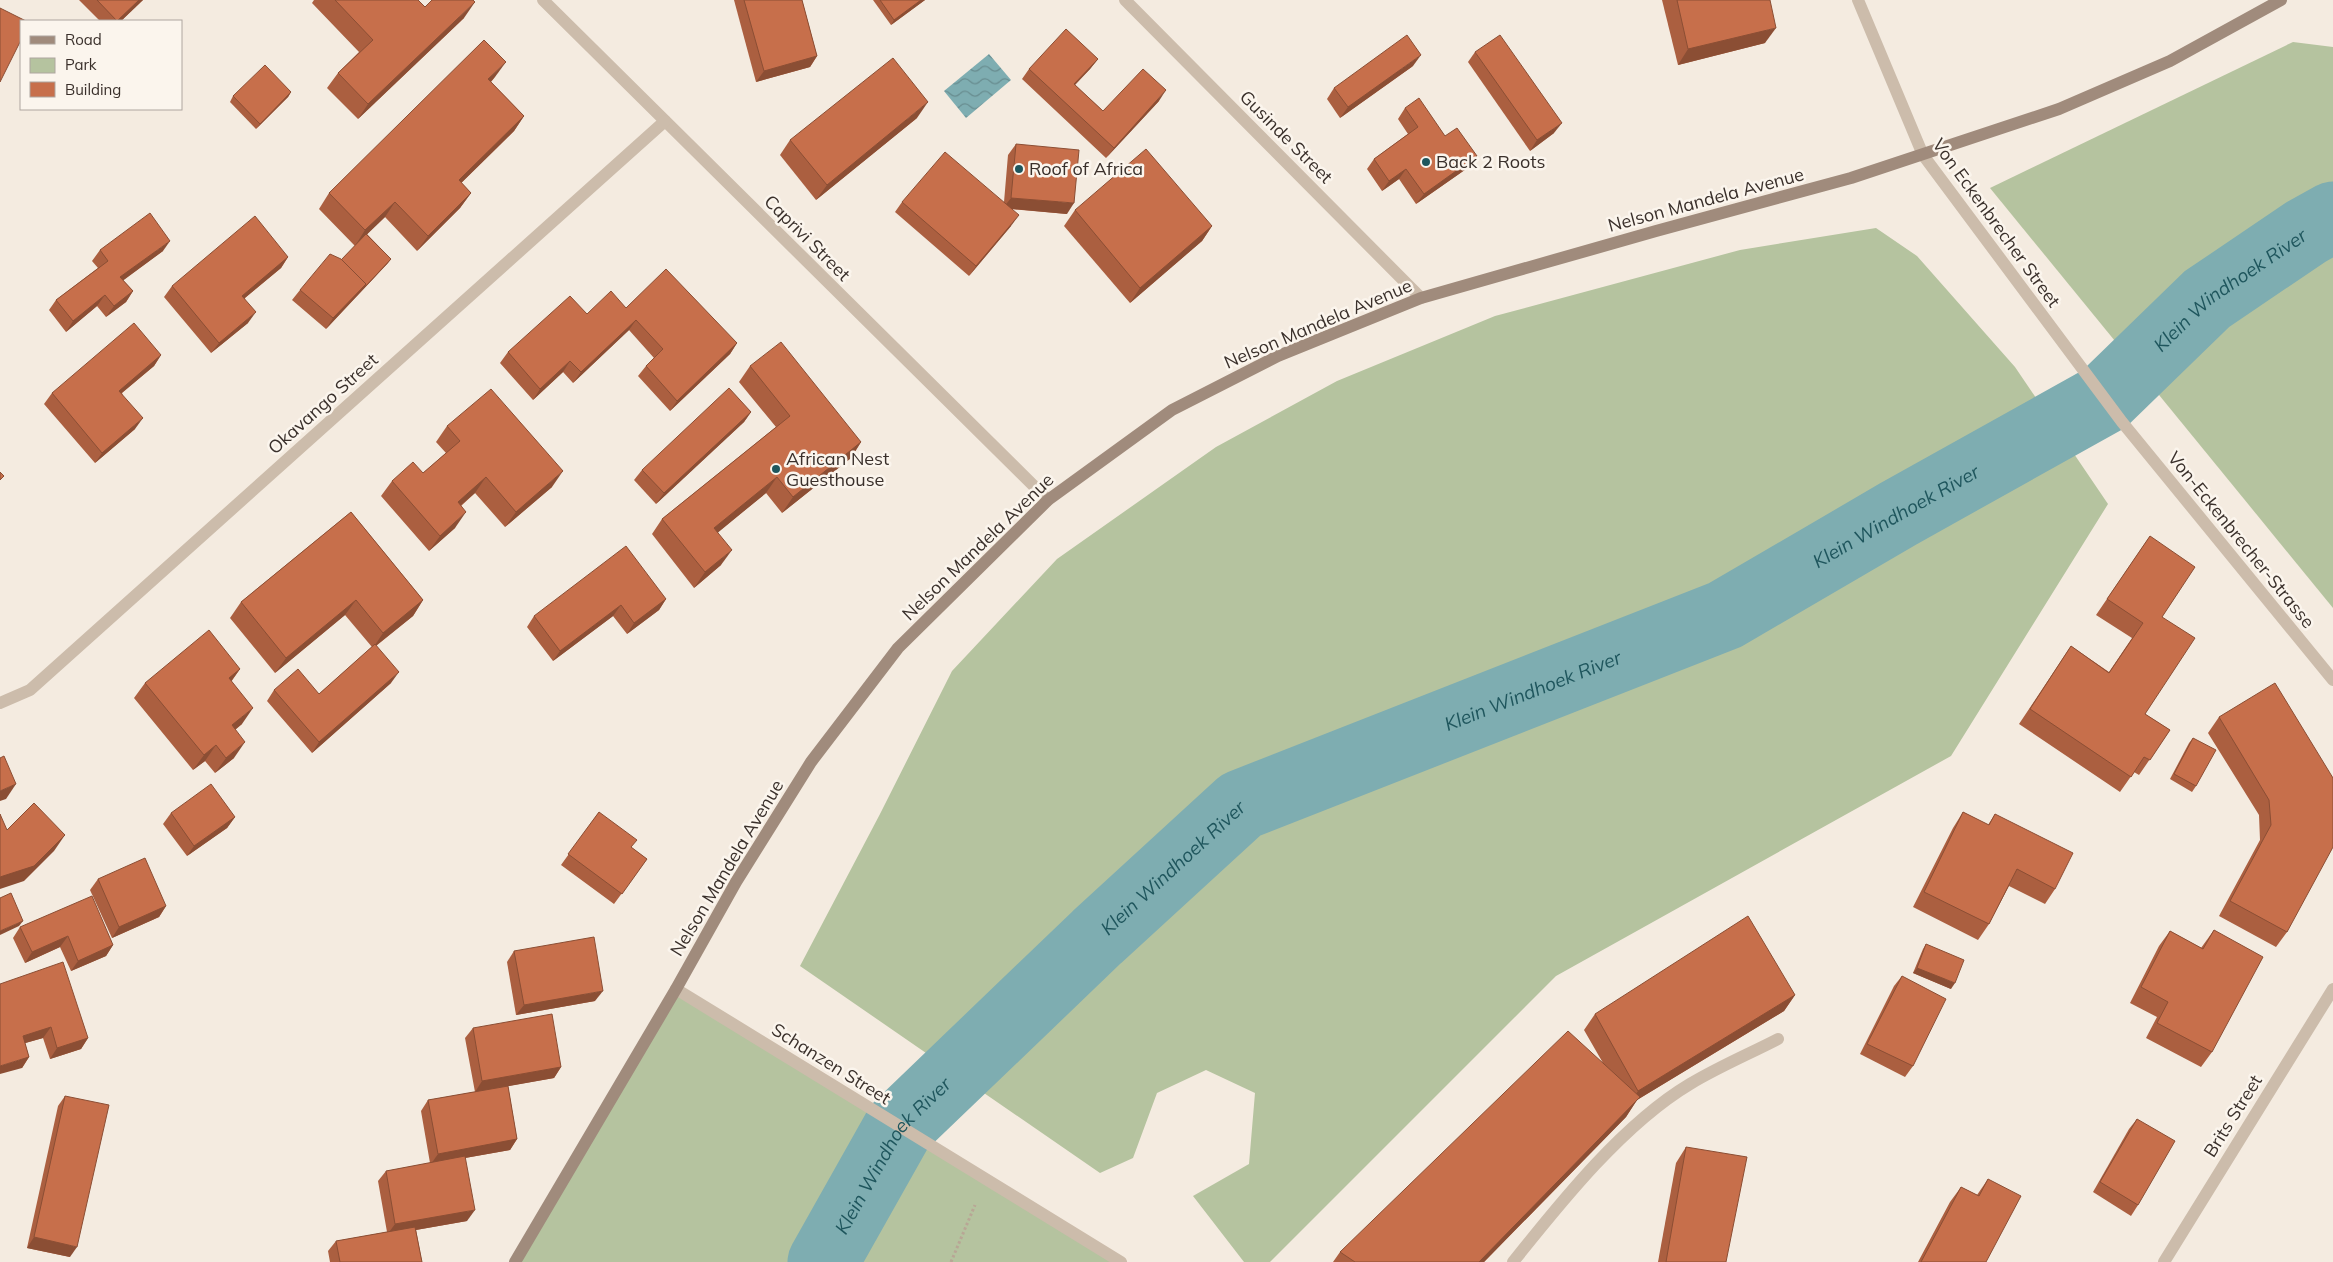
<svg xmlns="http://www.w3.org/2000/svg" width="2333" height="1262" viewBox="0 0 2333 1262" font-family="Mulish,sans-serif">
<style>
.green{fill:#b5c39f}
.water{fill:url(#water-waves)}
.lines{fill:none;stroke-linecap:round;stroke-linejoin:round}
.river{stroke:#7eadb1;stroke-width:71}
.path{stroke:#b8a695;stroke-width:3;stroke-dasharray:2.5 2.5;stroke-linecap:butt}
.minor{stroke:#ccbcab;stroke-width:12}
.secondary{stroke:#a08b7c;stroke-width:12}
.wall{fill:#ab5f40}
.shaded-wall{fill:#8b4e34}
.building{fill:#c76f4b;stroke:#8b4e34}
.poi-dot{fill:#1f565d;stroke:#fbf5ed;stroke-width:2}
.labels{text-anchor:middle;stroke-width:5;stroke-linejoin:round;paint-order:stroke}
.street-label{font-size:18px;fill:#3a302b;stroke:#fbf5ed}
.poi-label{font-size:18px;fill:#3a302b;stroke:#fbf5ed;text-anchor:start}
.water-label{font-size:19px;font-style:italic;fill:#1f565d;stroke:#fbf5ed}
</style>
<defs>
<pattern id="water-waves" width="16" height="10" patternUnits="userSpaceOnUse" patternTransform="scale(1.25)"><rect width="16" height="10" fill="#7eadb1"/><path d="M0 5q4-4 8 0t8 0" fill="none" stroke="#688d90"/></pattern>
</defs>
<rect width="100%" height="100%" fill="#f4ebe0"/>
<g class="green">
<polygon points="2293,42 2333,47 2333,608 1990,188"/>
<polygon points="1876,228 1917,256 2015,367 2108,504 1951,756 1556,976 1270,1262 1244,1262 1193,1196 1249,1164 1255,1093 1206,1070 1157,1093 1133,1158 1100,1173 800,966 880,814 952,671 1057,559 1216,447 1337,381 1495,316 1740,250"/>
<polygon points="676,989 1121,1262 515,1262"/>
</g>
<polygon class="water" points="989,54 1011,80 966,118 944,91"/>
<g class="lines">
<path class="river" id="s1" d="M823 1262 899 1127 1097 937 1241 805 1725 615 1898 514 2104 399 2207 299 2306 232 2333 217"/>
<polyline class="path" points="951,1262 975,1205"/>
<g class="minor">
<polyline points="543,0 1048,500"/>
<polyline points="1125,0 1421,298"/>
<polyline points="1858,0 1923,155 2122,422 2333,680"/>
<polyline points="0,703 30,690 665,121"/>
<polyline points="676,989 1121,1262"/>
<path d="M1513 1262C1561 1202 1623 1124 1690 1084 1718 1067 1749 1054 1778 1039"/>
<polyline points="2164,1262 2333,989"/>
</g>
<polyline class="secondary" points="515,1262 676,989 736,882 811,762 898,648 1048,500 1172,410 1278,356 1421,298 1656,231 1851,178 2059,109 2170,61 2281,0"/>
</g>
<g class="wall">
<polygon points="79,0 143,0 121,21 100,21"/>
<polygon points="314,0 418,0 425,7 464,18 358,119 327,88 338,73 359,52 312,3"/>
<polygon points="734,0 802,0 817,56 810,67 756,82"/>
<polygon points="873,0 925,0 891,25"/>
<polygon points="1662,0 1770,0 1765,43 1678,65"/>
<polygon points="1475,52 1554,133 1530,151 1468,62"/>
<polygon points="1098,59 1090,69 1075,85 1103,111 1159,101 1106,158 1022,79 1029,69"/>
<polygon points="1413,66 1340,118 1327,99 1334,88"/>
<polygon points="495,77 491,82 524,116 514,131 461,183 471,193 460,208 417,251 385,217 367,234 391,259 387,264 326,329 292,300 300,290 341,260 355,246 319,209 329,193"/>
<polygon points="291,92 288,97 256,129 230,102 233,96"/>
<polygon points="1405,108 1445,136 1469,167 1416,204 1399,179 1382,191 1367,169 1374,159 1408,134 1398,119"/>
<polygon points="917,118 816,200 780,155 790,140"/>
<polygon points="1016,144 1067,214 1011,209 1011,226 969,276 895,212 902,202 1004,202 1008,155"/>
<polygon points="1075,210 1212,226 1202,241 1130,303 1064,226"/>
<polygon points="100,250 163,251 123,280 133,291 126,302 106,317 97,306 66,332 49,310 56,300 98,268 92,261"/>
<polygon points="288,257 281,268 245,298 248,323 211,353 164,297 172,286"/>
<polygon points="626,308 737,343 730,354 670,411 638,376 646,366 654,358 629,330 573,383 563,372 533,400 500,363 508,352 587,314"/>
<polygon points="161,355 154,366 122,393 135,429 95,463 44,404 52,393"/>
<polygon points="750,366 861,442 851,458 782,513 766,493 718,532 721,565 694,588 652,534 662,519 776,427 739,382"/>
<polygon points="751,412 744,422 656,504 634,480 642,470"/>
<polygon points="447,426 552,487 505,527 475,493 461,506 455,528 429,551 381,496 392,481 423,473 446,453 436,442"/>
<polygon points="351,512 423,600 413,616 376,646 391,683 312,753 267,701 274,690 319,694 372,647 345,615 275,673 230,618 241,602"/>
<polygon points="2150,536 2162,617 2145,714 2170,730 2139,775 2134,772 2120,792 2019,724 2071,646 2109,672 2132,638 2096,615"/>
<polygon points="666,599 659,610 627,634 613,616 553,661 527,627 534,616"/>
<polygon points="240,669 231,682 242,724 235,730 234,758 215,773 205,761 193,770 134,698 145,683"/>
<polygon points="2219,717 2333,778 2287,932 2276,947 2219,916 2260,840 2259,815 2208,733"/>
<polygon points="2193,738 2196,786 2192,792 2170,779 2189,743"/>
<polygon points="599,812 632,848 647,859 614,904 561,865"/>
<polygon points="1963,812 1988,825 1995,814 2055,889 2045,904 2009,886 1989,924 1978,940 1913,907 1953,828"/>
<polygon points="171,813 235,817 227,828 187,856 163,824"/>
<polygon points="98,879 166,906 159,917 112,938 90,890"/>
<polygon points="20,927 113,945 106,956 71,971 60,947 25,963 13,938"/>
<polygon points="2214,930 2212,1052 2201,1067 2146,1038 2157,1017 2130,1003 2159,946 2170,931 2201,948"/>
<polygon points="1926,944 1951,989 1913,973 1923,949"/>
<polygon points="514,951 595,1001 516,1015 507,962"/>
<polygon points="1902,976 1913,1066 1905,1077 1860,1054 1894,986"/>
<polygon points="0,984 88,1038 81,1049 50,1059 43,1038 25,1043 29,1057 22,1068"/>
<polygon points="1795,995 1784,1011 1637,1100 1626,1117 1484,1262 1333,1262 1340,1252 1603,1063 1584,1030 1595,1014"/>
<polygon points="473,1028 561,1067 554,1078 508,1086 517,1139 510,1150 465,1158 467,1221 416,1230 422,1262 330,1262 328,1251 336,1241 387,1232 378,1181 386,1171 430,1163 421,1111 428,1100 475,1092 465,1038"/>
<polygon points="65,1096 70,1257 27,1248 58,1106"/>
<polygon points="2137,1119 2138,1205 2131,1216 2093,1192 2129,1129"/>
<polygon points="1686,1147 1726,1262 1658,1262 1676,1163"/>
<polygon points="1988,1179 1986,1262 1918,1262 1950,1202 1961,1187 1977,1195"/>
</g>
<g class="shaded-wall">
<polygon points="139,0 143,0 121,21 117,21"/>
<polygon points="921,0 925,0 891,25 894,20"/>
<polygon points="475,2 464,18 358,119 368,104"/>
<polygon points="1776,28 1765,43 1678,65 1688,49"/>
<polygon points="1421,55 1413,66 1340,118 1348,107"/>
<polygon points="817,56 810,67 756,82 764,71"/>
<polygon points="1098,59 1090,69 1066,94 1074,84"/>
<polygon points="506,62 495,77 478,95 488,79"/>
<polygon points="1166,90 1159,101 1106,158 1114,148"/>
<polygon points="291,92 288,97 256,129 260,124"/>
<polygon points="928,102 917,118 816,200 827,185"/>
<polygon points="524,116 514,131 448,196 459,180"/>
<polygon points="1562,123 1554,133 1530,151 1537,140"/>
<polygon points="1477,156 1469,167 1416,204 1424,194"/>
<polygon points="1406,169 1399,179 1382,191 1389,181"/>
<polygon points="471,193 460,208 417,251 428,236"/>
<polygon points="1011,198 1074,203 1067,214 1003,208"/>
<polygon points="395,202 385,217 355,246 365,230"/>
<polygon points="1019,215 1011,226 969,276 976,266"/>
<polygon points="1212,226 1202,241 1130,303 1140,288"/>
<polygon points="170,241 163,251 113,288 120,277"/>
<polygon points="288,257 281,268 235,306 242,296"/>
<polygon points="391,259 387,264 326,329 333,318"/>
<polygon points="133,291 126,302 106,317 114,306"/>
<polygon points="105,295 97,306 66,332 73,321"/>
<polygon points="256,312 248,323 211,353 219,343"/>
<polygon points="636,320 629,330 573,383 581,372"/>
<polygon points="737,343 730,354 670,411 677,401"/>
<polygon points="161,355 154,366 112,401 119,391"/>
<polygon points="570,361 563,372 533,400 540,389"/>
<polygon points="751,412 744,422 656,504 664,493"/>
<polygon points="143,418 135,429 95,463 102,453"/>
<polygon points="861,442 851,458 782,513 793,497"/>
<polygon points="563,471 552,487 505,527 516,512"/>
<polygon points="486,477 475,493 447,517 458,502"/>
<polygon points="777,477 766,493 704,544 714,528"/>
<polygon points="466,512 455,528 429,551 440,536"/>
<polygon points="732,550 721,565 694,588 705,572"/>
<polygon points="666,599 659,610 627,634 634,623"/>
<polygon points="356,600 345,615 275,673 286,658"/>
<polygon points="423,600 413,616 373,648 383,633"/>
<polygon points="621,605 613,616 553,661 560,651"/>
<polygon points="240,669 229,684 229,678"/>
<polygon points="399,672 391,683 312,753 319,742"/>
<polygon points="253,708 242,724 221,741 232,725"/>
<polygon points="245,742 234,758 215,773 226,758"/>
<polygon points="216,745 205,761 193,770 204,755"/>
<polygon points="16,784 6,799 0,801 0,791"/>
<polygon points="235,817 227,828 187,856 194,846"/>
<polygon points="65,835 54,851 24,881 0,889 0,877"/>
<polygon points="166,906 159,917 112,938 119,927"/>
<polygon points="23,921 19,926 0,935 0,931"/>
<polygon points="68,936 60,947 25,963 32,952"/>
<polygon points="113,945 106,956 71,971 78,961"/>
<polygon points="1917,968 1955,983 1951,989 1913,973"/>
<polygon points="603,991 595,1001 516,1015 524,1005"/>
<polygon points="1795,995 1784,1011 1637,1100 1626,1117 1484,1262 1479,1262 1627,1107 1638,1091"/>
<polygon points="51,1027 43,1038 15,1046 23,1036"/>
<polygon points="88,1038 81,1049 50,1059 57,1048"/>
<polygon points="29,1057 22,1068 0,1074 0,1066"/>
<polygon points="561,1067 554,1078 475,1092 482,1081"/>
<polygon points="517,1139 510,1150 431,1164 438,1154"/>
<polygon points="475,1210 467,1221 387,1235 395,1224"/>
<polygon points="34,1237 77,1247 70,1257 27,1248"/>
</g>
<g class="building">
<polygon points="97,0 139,0 117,21"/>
<polygon points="335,0 418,0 425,7 432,0 473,0 475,2 368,104 338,73 373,40"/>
<polygon points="744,0 802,0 817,56 764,71"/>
<polygon points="880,0 921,0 894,20"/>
<polygon points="1677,0 1770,0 1776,28 1688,49"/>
<polygon points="0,8 26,21 21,21 21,40 0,82"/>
<polygon points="1066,29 1098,59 1074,84 1103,111 1143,69 1166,90 1114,148 1029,69"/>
<polygon points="1407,35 1421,55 1348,107 1334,88"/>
<polygon points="1500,35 1562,123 1537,140 1475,52"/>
<polygon points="484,40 506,62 488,79 524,116 459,180 471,193 428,236 395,202 365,230 329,193"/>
<polygon points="893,58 928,102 827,185 790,140"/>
<polygon points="265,65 291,92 260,124 233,96"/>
<polygon points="1419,98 1445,136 1457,128 1477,156 1424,194 1406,169 1389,181 1374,159 1418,127 1405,108"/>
<polygon points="1016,144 1079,150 1074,203 1011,198"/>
<polygon points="1146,149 1212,226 1140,288 1075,210"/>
<polygon points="945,152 1019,215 976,266 902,202"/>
<polygon points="150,213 170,241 120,277 133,291 114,306 105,295 73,321 56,300 108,261 100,250"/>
<polygon points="255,216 288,257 242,296 256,312 219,343 172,286"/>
<polygon points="366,234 391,259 363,289 366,284 341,260"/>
<polygon points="330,254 341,259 366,284 333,318 300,290"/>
<polygon points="666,269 737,343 677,401 646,366 663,349 636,320 581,372 570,361 540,389 508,352 570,296 587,314 611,291 626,308"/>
<polygon points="134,323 161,355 119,391 143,418 102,453 52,393"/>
<polygon points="781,342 861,442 793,497 777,477 714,528 732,550 705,572 662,519 790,416 750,366"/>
<polygon points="729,388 751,412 664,493 642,470"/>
<polygon points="491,389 563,471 516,512 486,477 458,502 466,512 440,536 392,481 413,462 423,473 460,441 447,426"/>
<polygon points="0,472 4,476 0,480"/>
<polygon points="351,512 423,600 383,633 356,600 286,658 241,602"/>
<polygon points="2150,536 2195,567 2162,617 2195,638 2145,714 2170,730 2150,760 2144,757 2131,777 2030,709 2071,646 2109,673 2143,623 2107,599"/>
<polygon points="626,546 666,599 634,623 621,605 560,651 534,616"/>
<polygon points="209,630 240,669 229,678 253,708 232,725 245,742 226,758 216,745 204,755 145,683"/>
<polygon points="375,644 399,672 319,742 274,690 298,669 319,694"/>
<polygon points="2275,683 2333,778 2333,847 2287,932 2230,901 2271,825 2269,800 2219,717"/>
<polygon points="2193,738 2216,750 2196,786 2174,774"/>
<polygon points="4,756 16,784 0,791 0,758"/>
<polygon points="211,784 235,817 194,846 171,813"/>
<polygon points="34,803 65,835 34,866 0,877 0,814 7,830"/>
<polygon points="599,812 637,840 631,847 647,859 622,894 568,854"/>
<polygon points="1963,812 1989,825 1995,814 2073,853 2055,889 2017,869 1989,924 1924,892"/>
<polygon points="145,858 166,906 119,927 98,879"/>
<polygon points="11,893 23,921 0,931 0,898"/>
<polygon points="92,896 113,945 78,961 68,936 32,952 20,927"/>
<polygon points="1748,916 1795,995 1638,1091 1595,1014"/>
<polygon points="2214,930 2263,957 2212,1052 2157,1023 2168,1002 2141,987 2170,931 2203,949"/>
<polygon points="594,937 603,991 524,1005 514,951"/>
<polygon points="1926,944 1964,960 1955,983 1917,968"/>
<polygon points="63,962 88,1038 57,1048 51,1027 23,1036 29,1057 0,1066 0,984"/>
<polygon points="1902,976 1946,999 1913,1066 1867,1044"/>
<polygon points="552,1014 561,1067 482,1081 473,1028"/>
<polygon points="1568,1031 1640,1097 1479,1262 1355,1262 1340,1252"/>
<polygon points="508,1086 517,1139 438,1154 428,1100"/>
<polygon points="65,1096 109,1105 77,1247 34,1237"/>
<polygon points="2137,1119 2175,1141 2138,1205 2100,1182"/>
<polygon points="1686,1147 1747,1157 1726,1262 1666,1262"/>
<polygon points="465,1156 475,1210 395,1224 386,1171"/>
<polygon points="1988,1179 2021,1196 1986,1262 1921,1262 1961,1187 1979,1196"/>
<polygon points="415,1227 422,1262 340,1262 336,1241"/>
</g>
<g class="poi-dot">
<circle cx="1426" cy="162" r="5"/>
<circle cx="1019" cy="169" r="5"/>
<circle cx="776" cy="469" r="5"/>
</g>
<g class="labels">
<g class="street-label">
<text transform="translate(1286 137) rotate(45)" y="6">Gusinde Street</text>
<text transform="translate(1706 200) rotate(-15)" y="6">Nelson Mandela Avenue</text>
<text transform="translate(1996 223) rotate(54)" y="6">Von Eckenbrecher Street</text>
<text transform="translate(807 238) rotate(45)" y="6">Caprivi Street</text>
<text transform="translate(1318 324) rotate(-23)" y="6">Nelson Mandela Avenue</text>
<text transform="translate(323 404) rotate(-42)" y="6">Okavango Street</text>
<text transform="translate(2241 540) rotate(51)" y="6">Von-Eckenbrecher-Strasse</text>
<text transform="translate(978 547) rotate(-44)" y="6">Nelson Mandela Avenue</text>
<text transform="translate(727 868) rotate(-59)" y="6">Nelson Mandela Avenue</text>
<text transform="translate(831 1064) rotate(32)" y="6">Schanzen Street</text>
<text transform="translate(2233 1116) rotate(-58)" y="6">Brits Street</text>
</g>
<g class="poi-label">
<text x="1436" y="168">Back 2 Roots</text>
<text x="1029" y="175">Roof of Africa</text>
<text x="786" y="465">African Nest<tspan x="786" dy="21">Guesthouse</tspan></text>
</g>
<g class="water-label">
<text dy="7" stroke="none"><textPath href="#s1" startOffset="1748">Klein Windhoek River</textPath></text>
<text dy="7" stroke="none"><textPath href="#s1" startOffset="1342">Klein Windhoek River</textPath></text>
<text dy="7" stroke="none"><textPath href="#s1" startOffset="938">Klein Windhoek River</textPath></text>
<text dy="7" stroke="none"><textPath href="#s1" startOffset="532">Klein Windhoek River</textPath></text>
<text dy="7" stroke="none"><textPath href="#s1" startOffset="128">Klein Windhoek River</textPath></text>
</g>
</g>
<rect x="20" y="20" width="162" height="90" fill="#fbf5ed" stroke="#aea69f"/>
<rect x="30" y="36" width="25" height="8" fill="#a08b7c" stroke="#aea69f"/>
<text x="65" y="45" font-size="15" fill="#3a302b">Road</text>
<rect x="30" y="58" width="25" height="15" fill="#b5c39f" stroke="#aea69f"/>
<text x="65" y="70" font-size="15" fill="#3a302b">Park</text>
<rect x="30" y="82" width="25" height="15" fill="#c76f4b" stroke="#aea69f"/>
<text x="65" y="95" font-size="15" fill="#3a302b">Building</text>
</svg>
